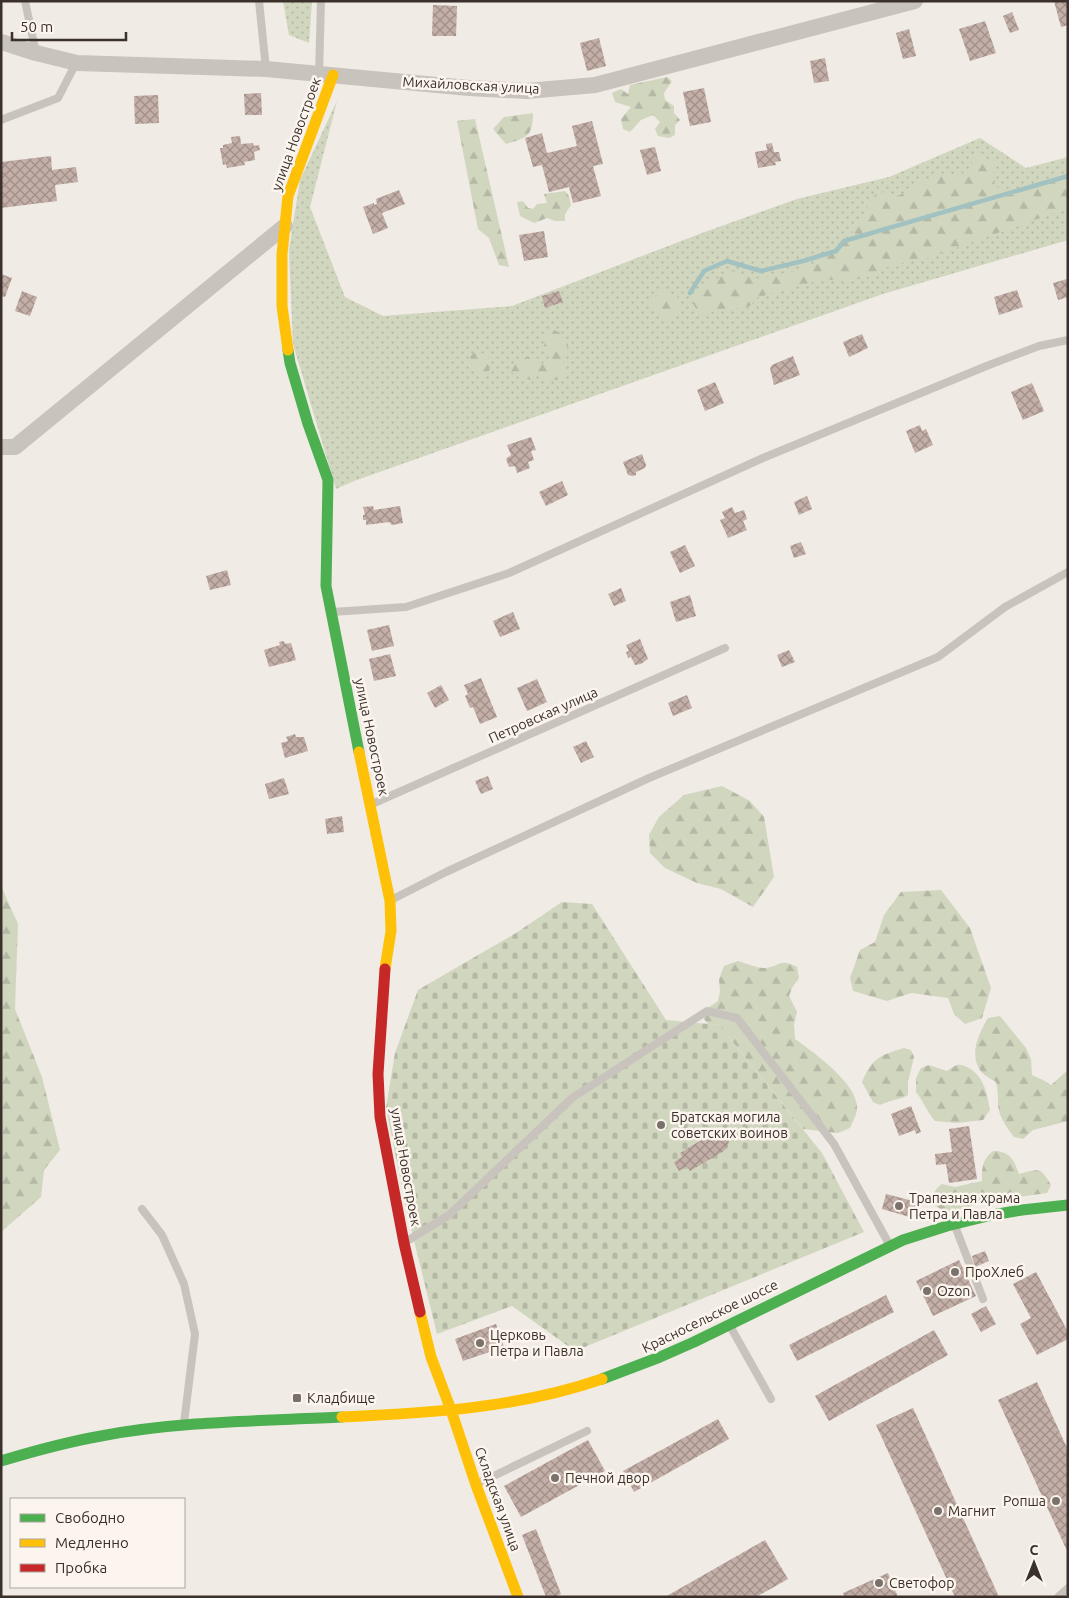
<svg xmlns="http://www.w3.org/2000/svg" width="1069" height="1598" viewBox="0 0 1069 1598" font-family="Ubuntu,sans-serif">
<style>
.grass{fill:url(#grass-dots)}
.forest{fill:url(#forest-firs)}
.cemetery{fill:url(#cemetery-stones)}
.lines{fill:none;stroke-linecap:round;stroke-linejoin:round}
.stream{stroke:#a1c2c1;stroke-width:4.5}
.building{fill:url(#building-cross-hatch)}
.lane{stroke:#c9c3be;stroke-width:8}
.street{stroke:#c9c3be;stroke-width:16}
.fast{stroke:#4caf50;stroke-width:11}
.slow{stroke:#ffc107;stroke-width:11}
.jam{stroke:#c62828;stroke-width:11}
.poi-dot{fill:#7a716c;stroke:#fbf5ee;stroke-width:2}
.labels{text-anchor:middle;stroke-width:5;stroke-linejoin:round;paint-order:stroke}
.street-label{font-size:14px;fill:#3b302b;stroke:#fbf5ee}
.poi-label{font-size:14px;fill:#3b302b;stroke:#fbf5ee;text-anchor:start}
</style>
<defs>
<pattern id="grass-dots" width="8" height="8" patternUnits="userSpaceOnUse" patternTransform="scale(1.25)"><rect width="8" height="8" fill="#d1d6bf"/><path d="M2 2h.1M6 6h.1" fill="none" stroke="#b4b8a4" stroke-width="1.8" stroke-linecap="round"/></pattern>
<pattern id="forest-firs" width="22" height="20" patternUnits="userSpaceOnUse" patternTransform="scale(1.25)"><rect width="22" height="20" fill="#d1d6bf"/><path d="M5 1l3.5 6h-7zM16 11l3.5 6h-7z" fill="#b4b8a4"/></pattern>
<pattern id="cemetery-stones" width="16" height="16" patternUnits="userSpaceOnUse" patternTransform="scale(1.25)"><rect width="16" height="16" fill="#d1d6bf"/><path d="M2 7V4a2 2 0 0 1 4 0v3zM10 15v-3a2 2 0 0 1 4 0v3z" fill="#b4b8a4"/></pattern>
<pattern id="building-cross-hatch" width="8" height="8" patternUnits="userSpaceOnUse" patternTransform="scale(1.25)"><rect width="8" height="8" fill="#c3afa7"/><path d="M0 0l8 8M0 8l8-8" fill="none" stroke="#a08f88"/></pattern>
</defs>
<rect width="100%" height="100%" fill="#f0ebe5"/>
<g class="grass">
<polygon points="283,1 312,1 309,43 289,35"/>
<polygon points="337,101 310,207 345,297 383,316 512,306 702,233 797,199 889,177 980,138 1026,168 1068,157 1068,240 883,294 354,481 336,489 293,344 289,250 300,180"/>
</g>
<g class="forest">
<polygon points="667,77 672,81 664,93 665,100 674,106 674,113 680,120 675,125 675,135 669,138 658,136 655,129 660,122 653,115 641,120 630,132 623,129 621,119 631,107 615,102 612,93 621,89 628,94 630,85"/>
<path d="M533 113C533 137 526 138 506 144L493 129 504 117Z"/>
<polygon points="475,119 509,267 499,265 489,238 478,229 457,121"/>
<polygon points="978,148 986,160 999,160 993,168 995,186 1012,195 1042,186 1058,176 1068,182 1068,208 928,258 892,265 863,279 821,280 758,297 750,306 700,314 691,301 708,279 716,280 725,273 734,270 742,276 749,272 757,279 802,269 803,261 814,266 836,251 850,236 865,214 869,202 876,194 888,191 894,197 915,189 922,178 929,181 941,173 955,177 969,170"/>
<polygon points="565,191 569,196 571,205 565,214 565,221 555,221 547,218 534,223 520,216 517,202 523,201 528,208 533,209 537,204 547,203 544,194"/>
<polygon points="661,291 677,296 680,306 667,321 650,301"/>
<polygon points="554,330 565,335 568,345 562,357 565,373 557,380 546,379 544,376 536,373 530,380 511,372 516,363 528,356 536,365 541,365 549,358 549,352 544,347 546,336"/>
<polygon points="477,351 488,356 491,364 489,371 482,374 472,366 470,356"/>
<polygon points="722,786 750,801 764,817 774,877 753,907 721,889 697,883 665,868 650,853 649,835 659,817 684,795"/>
<polygon points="1,886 18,924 15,1009 42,1077 60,1150 44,1170 41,1197 1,1232"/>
<polygon points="941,890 970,928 991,988 982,1018 965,1024 954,1014 948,998 911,993 887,1001 853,991 850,978 860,950 875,942 884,915 901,892"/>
<path d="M738 961C746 963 758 969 766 968 782 966 778 958 797 967L799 978 792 988 789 996 797 1012 794 1024 795 1039C813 1052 860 1085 857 1110 856 1116 852 1123 850 1128L838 1133 803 1129 719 1025 708 1024 704 1019 708 1008 718 1001 720 991 719 979 724 966Z"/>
<path d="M1000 1016 1026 1048 1031 1059 1032 1075 1043 1080 1051 1085 1068 1070V1121L1033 1130 1023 1139 1014 1137C1008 1129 1002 1121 999 1111 997 1102 999 1092 996 1082 991 1079 983 1075 980 1070 969 1053 979 1033 988 1018Z"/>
<path d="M904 1048 911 1050 914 1057 908 1082V1095C899 1100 890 1100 880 1105L873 1102 862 1082C872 1058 880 1055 904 1048Z"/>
<path d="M929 1065 947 1071C950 1069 954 1066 957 1065 961 1064 965 1066 969 1068 984 1077 987 1093 990 1110L983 1120 956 1123 935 1121C927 1112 924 1102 916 1092V1078L921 1068Z"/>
<path d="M993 1151C1010 1151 1014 1160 1019 1174 1039 1169 1040 1166 1051 1185L1047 1193 989 1201 953 1211 941 1209 934 1205C932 1195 934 1190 942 1184L955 1187 982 1181C982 1168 982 1160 993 1151Z"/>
</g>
<polygon class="cemetery" points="562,902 592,904 666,1020 719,1025 822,1153 864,1232 575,1351 512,1306 437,1334 407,1212 386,1108 395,1053 418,990 516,933"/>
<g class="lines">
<polyline class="stream" points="690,293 704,271 727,261 761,271 803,261 836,251 844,241 1068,176"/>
</g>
<g class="building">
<polygon points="1054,1 1068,1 1068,25 1061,27"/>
<polygon points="433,5 457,6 456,36 432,36"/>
<polygon points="1012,12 1019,30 1010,33 1003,16"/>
<polygon points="985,21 996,53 970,61 959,29"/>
<polygon points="909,29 916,56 903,59 896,33"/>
<polygon points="599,38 606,66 587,71 580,43"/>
<polygon points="825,58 829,81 814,83 810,61"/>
<polygon points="704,88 711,122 690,126 683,92"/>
<polygon points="261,93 262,115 245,115 244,94"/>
<polygon points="158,95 159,123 135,124 134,96"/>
<polygon points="592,121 603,164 593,166 601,196 573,203 569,187 549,192 542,165 533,167 525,138 542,133 547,153 577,146 572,126"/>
<polygon points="240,136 241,144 253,143 254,146 259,145 260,150 254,152 255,160 244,162 245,165 227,168 226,164 223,165 220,148 223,148 223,145 232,143 231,137"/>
<polygon points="772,143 774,152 779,152 781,161 775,162 776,165 758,168 755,152 767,150 766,144"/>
<polygon points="655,147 661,171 647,175 640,150"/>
<polygon points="51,156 52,170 76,167 78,182 55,185 57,201 1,208 1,162"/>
<polygon points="399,190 405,204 382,213 388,228 373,234 363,207 374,203 374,205 377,204 376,199"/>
<polygon points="544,231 548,257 524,261 519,235"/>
<polygon points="1,274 12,278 5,297 1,296"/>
<polygon points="1067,279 1068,297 1058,300 1053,283"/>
<polygon points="1017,290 1023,307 999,315 994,297"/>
<polygon points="22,291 37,297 30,316 15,311"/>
<polygon points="559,291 563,302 545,308 542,296"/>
<polygon points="862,334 868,348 849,357 843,342"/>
<polygon points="793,356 800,375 774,385 770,368 772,365"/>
<polygon points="715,382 724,403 705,411 697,390"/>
<polygon points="1032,383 1044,411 1023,420 1011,392"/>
<polygon points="920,425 922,431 926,429 933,445 915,453 906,431"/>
<polygon points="531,437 536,450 531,451 534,460 528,462 530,468 517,473 515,466 509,467 506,459 511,455 507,445"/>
<polygon points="642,454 646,465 645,468 636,472 636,475 632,476 628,475 623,462"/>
<polygon points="562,481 568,495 546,506 539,492"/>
<polygon points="807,496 812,509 799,515 794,502"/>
<polygon points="373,506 374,510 400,506 403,523 392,525 389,522 366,525 366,520 363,520 363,515 365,515 363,507"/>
<polygon points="732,507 735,513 744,510 747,519 743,521 747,530 728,538 720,520 725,518 722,512"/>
<polygon points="801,542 806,554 794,558 790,546"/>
<polygon points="685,545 695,566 680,573 670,552"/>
<polygon points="227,570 231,585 210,590 206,576"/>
<polygon points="621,588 626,601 614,606 608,594"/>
<polygon points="690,595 696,616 676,622 670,602"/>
<polygon points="513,612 520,629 500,637 493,621"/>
<polygon points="389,625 394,646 372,651 367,630"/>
<polygon points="640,639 648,659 641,664 635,665 631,657 628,658 626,652 629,651 626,645"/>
<polygon points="284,641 285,644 291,643 296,660 269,667 264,650 280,645 279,642"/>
<polygon points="789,650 795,662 782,667 777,655"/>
<polygon points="390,654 396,676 374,681 369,659"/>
<polygon points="481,678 497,717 480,724 473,707 470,708 465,696 468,694 464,685"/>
<polygon points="537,679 547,702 527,711 517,688"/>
<polygon points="441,685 449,700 435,708 427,693"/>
<polygon points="687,695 692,708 673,716 668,703"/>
<polygon points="295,734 296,737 304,737 308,751 285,758 281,743 288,741 286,737"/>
<polygon points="586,741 594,757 581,763 573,747"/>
<polygon points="488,776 493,789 481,794 475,781"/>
<polygon points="284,778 289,794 269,799 265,784"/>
<polygon points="342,816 344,832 327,834 325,819"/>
<polygon points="911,1106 921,1132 916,1134 915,1130 899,1136 891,1114"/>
<polygon points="969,1126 977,1179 949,1183 946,1164 936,1165 935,1154 952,1152 949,1129"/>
<polygon points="720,1132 726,1135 729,1140 728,1146 724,1151 690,1171 687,1166 679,1171 674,1162 682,1157 680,1153 713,1133"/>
<polygon points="886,1194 917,1202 913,1218 882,1209"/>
<polygon points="985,1251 989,1261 975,1267 972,1256"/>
<polygon points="959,1260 976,1296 933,1316 916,1281"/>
<polygon points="1036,1272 1068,1332 1068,1339 1037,1355 1020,1324 1031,1318 1013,1284"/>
<polygon points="886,1295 894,1312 797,1361 789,1345"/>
<polygon points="986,1306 996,1324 981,1332 971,1314"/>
<polygon points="496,1324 504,1347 463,1361 455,1339"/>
<polygon points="934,1330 948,1355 829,1421 815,1396"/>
<polygon points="1037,1382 1068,1450 1068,1553 998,1400"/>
<polygon points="913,1408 999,1597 955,1597 876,1425"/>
<polygon points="718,1419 729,1439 634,1492 623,1471"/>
<polygon points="588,1440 605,1471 521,1517 504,1486"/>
<polygon points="536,1529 561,1594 555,1597 546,1597 522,1535"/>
<polygon points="765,1540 788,1579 756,1597 665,1597"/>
<polygon points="888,1573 898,1597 845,1597 843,1593"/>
</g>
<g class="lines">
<g class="lane">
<polyline points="25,1 36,53"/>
<polyline points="259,1 266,69"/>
<polyline points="319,74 321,1"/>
<polyline points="1,120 58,98 76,63"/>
<polyline points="332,612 406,607 509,573 763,458 989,365 1039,346 1068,340"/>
<polyline points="372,804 725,648"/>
<polyline points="391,900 446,872 649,778 938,657 1005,607 1068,572"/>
<polyline points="142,1209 162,1235 184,1284 195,1334 184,1423"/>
<polyline points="955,1226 983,1299"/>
<polyline points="407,1241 449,1215 572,1098 707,1011 737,1018 834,1144 889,1244"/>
<polyline points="730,1326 771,1399"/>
<polyline points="477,1484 587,1431"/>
<polyline points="1058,1597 1068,1588"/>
</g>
<g class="street">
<polyline points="1,42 36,53 77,63 266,69 469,88 527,91 595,85 915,1"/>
<polyline points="1,447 15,447 285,226"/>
</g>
<g class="fast">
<polyline points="288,350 290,363 308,424 328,480 326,586 359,752"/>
<polyline points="602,1379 660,1357 694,1342 903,1240 947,1226 992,1215 1022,1210 1068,1205"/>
<path d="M1 1461C34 1451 67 1442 101 1436 180 1421 262 1421 342 1417"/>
</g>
<g class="slow">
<polyline points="288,350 282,306 282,254 288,196 333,75"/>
<polyline points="359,752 390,901 391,931 385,969"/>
<polyline points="420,1312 431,1357 451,1410 476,1485 518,1597"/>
<path d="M342 1417C430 1413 518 1408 602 1379"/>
</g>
<polyline class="jam" points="385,969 378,1074 380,1117 404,1243 420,1312"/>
</g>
<g class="poi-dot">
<circle cx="661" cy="1125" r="5"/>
<circle cx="899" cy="1206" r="5"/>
<circle cx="955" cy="1272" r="5"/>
<circle cx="927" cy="1291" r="5"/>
<circle cx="480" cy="1343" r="5"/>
<rect x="292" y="1393" width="10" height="10" rx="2.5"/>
<circle cx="555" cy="1478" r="5"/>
<circle cx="1056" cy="1501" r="5"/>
<circle cx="938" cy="1511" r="5"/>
<circle cx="879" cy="1583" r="5"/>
</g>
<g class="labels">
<g class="street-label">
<text transform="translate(471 85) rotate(3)" y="5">Михайловская улица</text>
<text transform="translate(296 134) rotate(-70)" y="5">улица Новостроек</text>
<text transform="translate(543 715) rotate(-24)" y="5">Петровская улица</text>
<text transform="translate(372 737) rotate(78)" y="5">улица Новостроек</text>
<text transform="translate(406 1167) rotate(80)" y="5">улица Новостроек</text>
<text transform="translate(710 1316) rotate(-26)" y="5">Красносельское шоссе</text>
<text transform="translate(498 1499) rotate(70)" y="5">Складская улица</text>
</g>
<g class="poi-label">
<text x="671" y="1122">Братская могила<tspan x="671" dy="16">советских воинов</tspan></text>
<text x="909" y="1203">Трапезная храма<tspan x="909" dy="16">Петра и Павла</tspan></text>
<text x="965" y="1277">ПроХлеб</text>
<text x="937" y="1296">Ozon</text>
<text x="490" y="1340">Церковь<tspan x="490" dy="16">Петра и Павла</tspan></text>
<text x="307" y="1403">Кладбище</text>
<text x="565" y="1483">Печной двор</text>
<text x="1046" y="1506" text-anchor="end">Ропша</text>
<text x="948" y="1516">Магнит</text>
<text x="889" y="1588">Светофор</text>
</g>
</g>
<rect width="1069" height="1598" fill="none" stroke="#3b302b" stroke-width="5"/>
<rect x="10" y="1498" width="175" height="90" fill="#fbf5ee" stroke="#aea6a0"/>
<rect x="20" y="1514" width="25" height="8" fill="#4caf50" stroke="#aea6a0"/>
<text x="55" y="1523" font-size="15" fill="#3b302b">Свободно</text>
<rect x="20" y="1539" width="25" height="8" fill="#ffc107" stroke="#aea6a0"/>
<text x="55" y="1548" font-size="15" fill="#3b302b">Медленно</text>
<rect x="20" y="1564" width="25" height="8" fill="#c62828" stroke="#aea6a0"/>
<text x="55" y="1573" font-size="15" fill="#3b302b">Пробка</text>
<g transform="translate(1034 1563)" stroke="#fbf5ee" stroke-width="4" paint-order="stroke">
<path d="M0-4L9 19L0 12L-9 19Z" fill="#3b302b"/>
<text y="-8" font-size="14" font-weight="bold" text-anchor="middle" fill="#3b302b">С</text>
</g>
<path d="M12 32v8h114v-8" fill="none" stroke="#3b302b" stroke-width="2.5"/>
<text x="20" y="32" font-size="15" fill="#3b302b" stroke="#fbf5ee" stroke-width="4" paint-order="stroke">50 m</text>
</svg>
